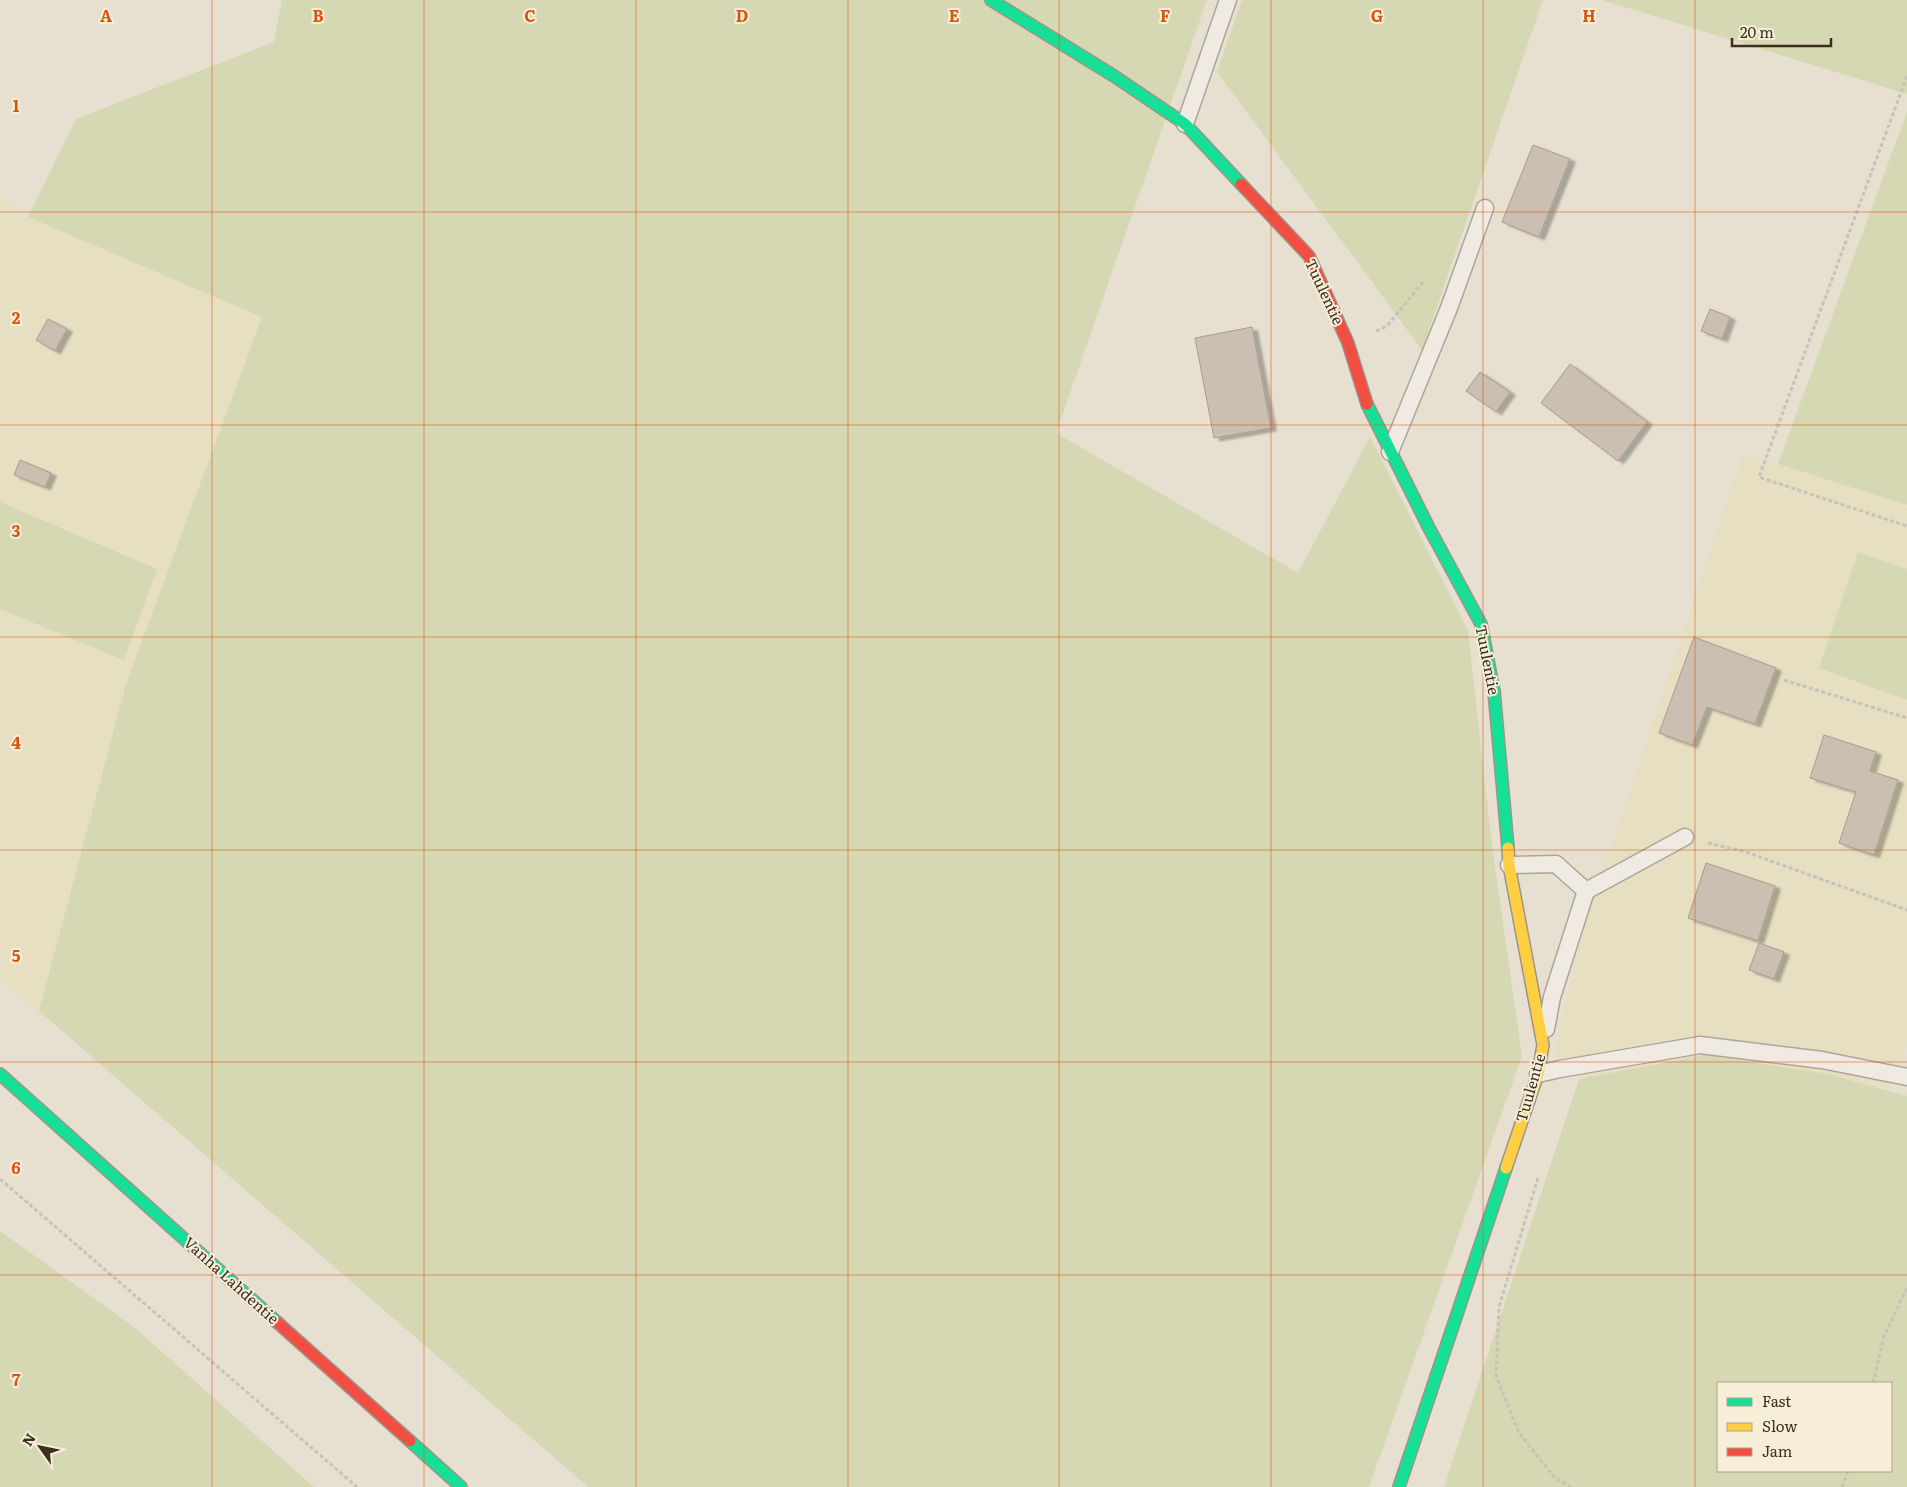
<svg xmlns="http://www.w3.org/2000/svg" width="1907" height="1487" viewBox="0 0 1907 1487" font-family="Literata,serif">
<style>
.farmland{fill:#e6dfc2}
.green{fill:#d6d7b3;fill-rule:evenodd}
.building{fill:#cbbfb2;stroke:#a89c90;filter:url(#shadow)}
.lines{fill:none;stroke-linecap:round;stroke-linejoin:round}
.lane-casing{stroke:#ada599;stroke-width:19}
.fast-casing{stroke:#9c958a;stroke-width:14}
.slow-casing{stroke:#9c958a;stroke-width:14}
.jam-casing{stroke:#9c958a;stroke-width:14}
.path{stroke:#c8c2b9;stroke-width:3;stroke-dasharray:4 2.5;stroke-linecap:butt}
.lane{stroke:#efebe3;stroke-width:16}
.fast{stroke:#16e098;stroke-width:11}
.slow{stroke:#ffcf43;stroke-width:11}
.jam{stroke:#f24e42;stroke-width:11}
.grid{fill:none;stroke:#d7550e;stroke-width:1;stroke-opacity:0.55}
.labels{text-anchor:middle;stroke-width:4;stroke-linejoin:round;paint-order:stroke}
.street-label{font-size:15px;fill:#3d2e20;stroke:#f7eed8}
.grid-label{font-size:16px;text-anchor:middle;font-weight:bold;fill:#d7550e;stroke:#f7eed8;stroke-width:4;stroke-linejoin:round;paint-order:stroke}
</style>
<defs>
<filter id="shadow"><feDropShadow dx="5.5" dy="3" stdDeviation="1" flood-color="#0004"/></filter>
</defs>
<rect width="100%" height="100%" fill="#e7e0d1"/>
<g class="farmland">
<polygon points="0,198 28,217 262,317 126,684 39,1011 0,979"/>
<polygon points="1743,455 1778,464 1907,505 1907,1039 1891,1091 1828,1074 1706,1055 1579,1079 1554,1059 1578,944"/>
</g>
<g class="green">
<polygon points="282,0 1207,0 1056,433 1298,573 1370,437 1468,630 1492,846 1522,1056 1369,1487 588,1487 39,1011 126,684 262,317 28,217 76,119 274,42"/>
<polygon points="1242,0 1543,0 1422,350 1217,72"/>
<polygon points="1602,0 1907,0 1907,94"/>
<polygon points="1907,112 1907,505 1778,464"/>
<polygon points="0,502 157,569 124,660 0,609"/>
<polygon points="1858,552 1907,569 1907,700 1819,668"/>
<path d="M1706 1055 1828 1074 1907 1096V1487H1444L1579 1079ZM1718 1383H1891V1471H1718Z"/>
<polygon points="0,1231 134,1327 314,1487 0,1487"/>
</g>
<g class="building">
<polygon points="1533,145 1570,159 1539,237 1502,222"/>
<polygon points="1710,309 1730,317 1722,339 1701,331"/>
<polygon points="48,319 67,329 55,351 36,340"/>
<polygon points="1252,327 1271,428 1214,438 1195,338"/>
<polygon points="1570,364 1647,422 1618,461 1541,403"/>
<polygon points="1480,372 1510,392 1496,412 1466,391"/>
<polygon points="20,460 51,473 45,487 14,475"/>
<polygon points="1694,637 1776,668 1755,724 1707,707 1692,745 1659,733"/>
<polygon points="1824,735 1876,752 1870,771 1898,780 1874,855 1839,843 1856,792 1810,778"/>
<polygon points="1706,863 1775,886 1758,941 1688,918"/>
<polygon points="1759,943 1784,952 1774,979 1749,970"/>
</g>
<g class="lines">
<defs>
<g id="lane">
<polyline points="1185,124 1228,0"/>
<polyline points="1390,452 1449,308 1485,208"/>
<polyline points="1509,865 1556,864 1586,891"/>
<polyline points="1546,1029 1552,997 1586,891 1685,837"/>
<polyline points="1538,1074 1560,1069 1700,1045 1822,1060 1907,1077"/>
</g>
<g id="fast">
<polyline points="991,0 1114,76 1185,124 1241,184"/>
<polyline points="1367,404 1429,528 1481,624 1494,691 1508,848"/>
<polyline points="0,1074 278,1323"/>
<polyline points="410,1441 461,1487"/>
<polyline points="1399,1487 1506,1168"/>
</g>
<polyline id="slow" points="1506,1168 1538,1074 1543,1045 1509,865 1508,848"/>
<g id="jam">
<polyline points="1241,184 1309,256 1348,343 1367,404"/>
<polyline points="278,1323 410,1441"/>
</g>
</defs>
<use href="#lane" class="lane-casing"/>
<use href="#fast" class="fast-casing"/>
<use href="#slow" class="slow-casing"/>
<use href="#jam" class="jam-casing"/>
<g class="path">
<polyline points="1907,76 1759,477 1907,526"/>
<polyline points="1376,331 1387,326 1423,282"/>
<polyline points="1784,680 1907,718"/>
<polyline points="1708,843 1746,852 1907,910"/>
<polyline points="1538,1178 1499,1307 1496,1376 1519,1433 1555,1478 1571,1487"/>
<polyline points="0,1179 357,1487"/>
<polyline points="1873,1383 1884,1336 1907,1288"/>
<polyline points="1842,1487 1848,1471"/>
</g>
<use href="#lane" class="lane"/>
<use href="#fast" class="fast"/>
<use href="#slow" class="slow"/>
<use href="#jam" class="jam"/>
</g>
<path class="grid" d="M212 0V1487M424 0V1487M636 0V1487M848 0V1487M1059 0V1487M1271 0V1487M1483 0V1487M1695 0V1487M0 212H1907M0 425H1907M0 637H1907M0 850H1907M0 1062H1907M0 1275H1907"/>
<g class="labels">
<g class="street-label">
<text transform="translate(1324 292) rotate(65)" y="5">Tuulentie</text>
<text transform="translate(1487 660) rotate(79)" y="5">Tuulentie</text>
<text transform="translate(1531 1088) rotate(-74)" y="5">Tuulentie</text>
<text transform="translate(231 1281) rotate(42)" y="5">Vanha Lahdentie</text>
</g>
</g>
<g class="grid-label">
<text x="106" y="22">A</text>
<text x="318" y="22">B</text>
<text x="530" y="22">C</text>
<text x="742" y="22">D</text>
<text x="954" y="22">E</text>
<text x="1165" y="22">F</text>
<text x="1377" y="22">G</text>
<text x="1589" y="22">H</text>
<text x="16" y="112">1</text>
<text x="16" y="324">2</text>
<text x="16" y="537">3</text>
<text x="16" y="749">4</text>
<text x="16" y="962">5</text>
<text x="16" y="1174">6</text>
<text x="16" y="1386">7</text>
</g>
<rect x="1717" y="1382" width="175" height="90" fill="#f7eed8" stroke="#ada18e"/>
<rect x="1727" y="1398" width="25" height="8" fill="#16e098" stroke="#ada18e"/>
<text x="1762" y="1407" font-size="15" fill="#3d2e20">Fast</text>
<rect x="1727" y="1423" width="25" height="8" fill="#ffcf43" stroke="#ada18e"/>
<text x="1762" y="1432" font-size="15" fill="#3d2e20">Slow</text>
<rect x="1727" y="1448" width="25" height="8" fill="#f24e42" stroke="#ada18e"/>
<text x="1762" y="1457" font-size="15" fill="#3d2e20">Jam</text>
<g transform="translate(40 1447) rotate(303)" stroke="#f7eed8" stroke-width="4" paint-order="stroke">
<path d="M0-4L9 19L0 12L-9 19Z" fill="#3d2e20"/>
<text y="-8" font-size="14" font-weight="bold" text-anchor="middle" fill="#3d2e20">N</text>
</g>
<path d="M1732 38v8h99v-8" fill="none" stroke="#3d2e20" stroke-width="2.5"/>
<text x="1740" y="38" font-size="15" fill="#3d2e20" stroke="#f7eed8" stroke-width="4" paint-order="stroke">20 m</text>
</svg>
